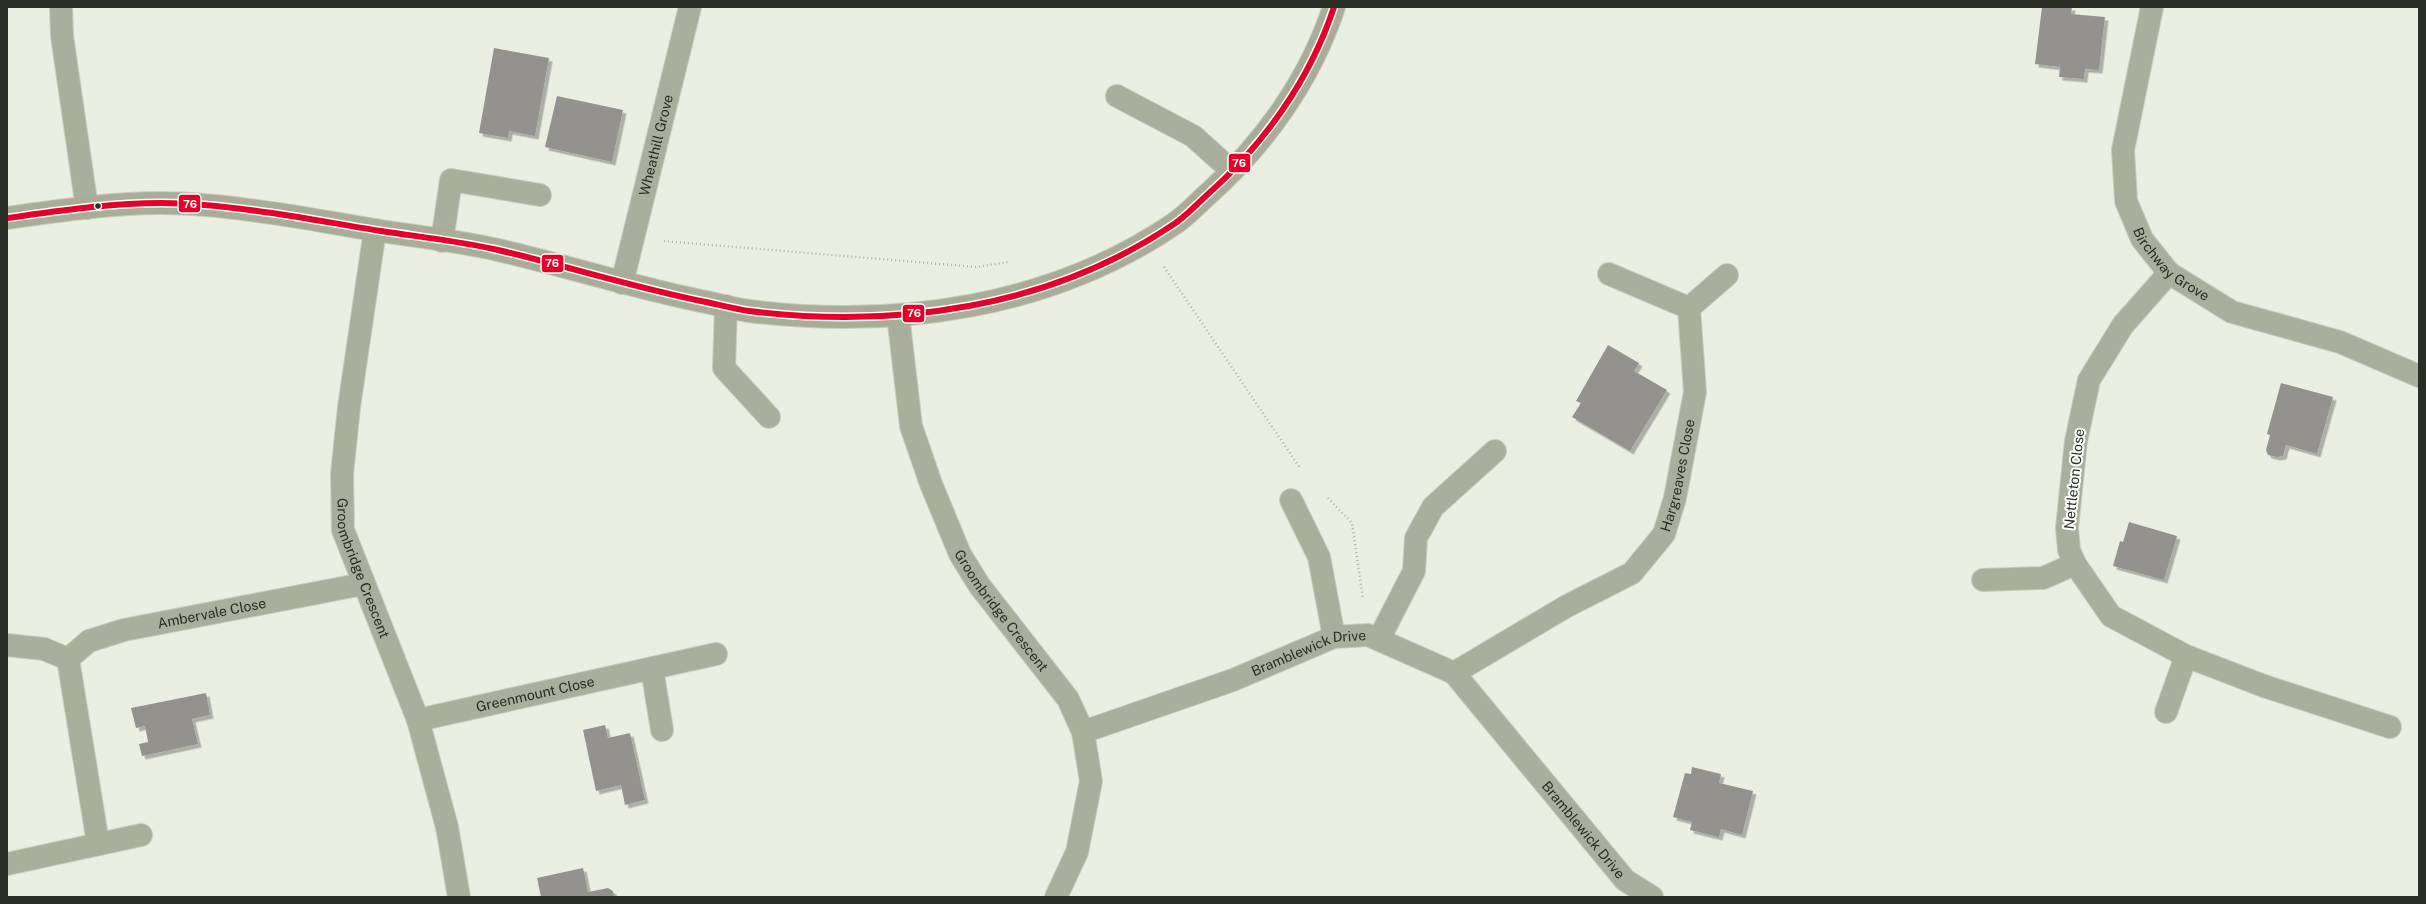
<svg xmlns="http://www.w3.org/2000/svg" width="2426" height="904" viewBox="0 0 2426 904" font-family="'Public Sans',sans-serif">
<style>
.building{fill:#94928e;filter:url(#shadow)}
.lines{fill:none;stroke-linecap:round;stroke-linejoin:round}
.lane-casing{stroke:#c7cbc0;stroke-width:24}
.street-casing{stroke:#c7cbc0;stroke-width:24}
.secondary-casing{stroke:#c7cbc0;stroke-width:24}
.path{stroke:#aeb1a4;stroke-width:2.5;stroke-dasharray:1 3;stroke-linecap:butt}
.lane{stroke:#aaae9c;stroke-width:22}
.street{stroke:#aaae9c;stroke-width:22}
.secondary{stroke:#a7ad97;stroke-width:22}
.bus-1-casing{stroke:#fdfffa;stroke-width:9}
.bus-1{stroke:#e4002b;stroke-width:6}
.bus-dot{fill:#2a2d23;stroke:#fdfffa;stroke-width:1.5}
.labels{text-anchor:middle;stroke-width:4;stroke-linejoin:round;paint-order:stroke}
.street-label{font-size:14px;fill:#2a2d23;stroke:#fdfffa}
.line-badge{stroke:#fdfffa;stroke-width:1.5}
.badge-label{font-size:11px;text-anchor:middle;font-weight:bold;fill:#fff}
</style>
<defs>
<filter id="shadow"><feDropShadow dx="3.5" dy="3.5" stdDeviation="0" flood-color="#0004"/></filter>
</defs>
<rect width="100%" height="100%" fill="#ebefe2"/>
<g class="building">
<polygon points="2042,7 2072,7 2071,14 2105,17 2099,70 2085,69 2084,79 2059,77 2060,67 2035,64"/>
<polygon points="494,48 549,58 535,136 509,131 508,138 479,133"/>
<polygon points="557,96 623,110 612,162 545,147"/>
<polygon points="1608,345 1639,363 1634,371 1667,390 1630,451 1572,417 1581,403 1576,401"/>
<polygon points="2281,383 2333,397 2317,454 2286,445 2283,456 2277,457 2268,455 2266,450 2270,435 2267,434"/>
<polygon points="2129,522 2177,536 2164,580 2113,566 2120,541 2123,542"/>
<polygon points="206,693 210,715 192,719 198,744 142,756 139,744 148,742 145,726 136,728 131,708"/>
<polygon points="605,725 608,738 630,733 645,800 625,805 621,785 596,791 583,730"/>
<polygon points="1692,767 1721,774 1719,783 1753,791 1742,835 1721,829 1719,837 1690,830 1692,822 1673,817 1685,773 1691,774"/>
<polygon points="583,868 588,892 608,888 613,891 614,897 541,897 537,878"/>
</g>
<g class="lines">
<defs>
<g id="lane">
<polyline points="1117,96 1193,136 1232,171"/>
<polyline points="442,241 451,180 540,195"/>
<polyline points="726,306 724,368 769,417"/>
<polyline points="1291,500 1319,557 1334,637"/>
<polyline points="1983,580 2043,578 2075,564"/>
<polyline points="1379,639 1414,571 1416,538 1433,507 1495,451"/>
<polyline points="2264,686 2390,727"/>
</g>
<g id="street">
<polyline points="61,7 62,36 87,208"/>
<path id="s1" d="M2152 7 2123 150 2126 201 2142 239 2169 273 2232 312 2340 342 2419 376"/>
<path id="s2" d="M375 230 349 407 342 474 343 530 418 720 447 827 459 897"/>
<polyline points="2169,273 2123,325 2089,380 2076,441 2067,528 2069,550 2075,564 2111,616 2186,656 2264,686"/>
<path id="s3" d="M622 283 690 7"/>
<polyline points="1689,308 1727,275"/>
<path id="s4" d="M898 315 911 426 931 484 960 554 979 585 1068 699 1083 732 1091 781 1077 852 1056 897"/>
<polyline points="7,645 44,649 68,659"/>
<polyline points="652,669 662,730"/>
<path id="s5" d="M1454 673 1567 606 1632 573 1664 534 1675 498 1695 392 1689 308 1609 274"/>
<polyline points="2166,712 2186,656"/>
<path id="s6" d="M418 720 716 654"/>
<path id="s7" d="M1083 732 1233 680 1334 637 1368 635 1454 673 1625 880 1652 897"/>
<path id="s8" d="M98 843 68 659 89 641 124 630 363 584"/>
<polyline points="7,864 141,835"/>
</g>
<path id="secondary" d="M7 218C58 211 110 203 161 203 196 203 230 207 264 212 303 217 342 225 381 231 420 237 460 241 498 250 567 266 636 288 706 302 720 305 735 309 749 311 896 329 1050 308 1174 224 1186 216 1197 204 1207 195 1264 144 1310 80 1334 7"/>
</defs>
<use href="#lane" class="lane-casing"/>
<use href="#street" class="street-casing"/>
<use href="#secondary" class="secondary-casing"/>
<g class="path">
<polyline points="664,241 976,267 1008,262"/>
<polyline points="1164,267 1300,468"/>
<polyline points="1328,498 1352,523 1363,599"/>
</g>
<use href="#lane" class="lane"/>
<use href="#street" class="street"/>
<use href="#secondary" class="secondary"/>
<defs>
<path id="bus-1" d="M7 218C58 211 110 203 161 203 196 203 230 207 264 212 303 217 342 225 381 231 420 237 460 241 498 250 567 266 636 288 706 302 720 305 735 309 749 311 896 329 1050 308 1174 224 1186 216 1197 204 1207 195 1264 144 1310 80 1334 7"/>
</defs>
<use href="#bus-1" class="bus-1-casing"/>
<use href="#bus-1" class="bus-1"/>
</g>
<circle class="bus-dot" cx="98" cy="206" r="3.5"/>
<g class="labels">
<g class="street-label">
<text dy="5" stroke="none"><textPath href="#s3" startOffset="142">Wheathill Grove</textPath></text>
<text dy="5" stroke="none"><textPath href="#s1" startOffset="277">Birchway Grove</textPath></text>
<text dy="5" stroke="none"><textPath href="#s5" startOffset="315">Hargreaves Close</textPath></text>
<text transform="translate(2074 479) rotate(-84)" y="5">Nettleton Close</text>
<text dy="5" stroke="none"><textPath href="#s2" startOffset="344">Groombridge Crescent</textPath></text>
<text dy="5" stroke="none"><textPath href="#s4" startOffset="319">Groombridge Crescent</textPath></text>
<text dy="5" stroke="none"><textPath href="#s8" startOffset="340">Ambervale Close</textPath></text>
<text dy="5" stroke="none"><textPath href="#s7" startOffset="240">Bramblewick Drive</textPath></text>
<text dy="5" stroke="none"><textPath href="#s6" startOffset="120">Greenmount Close</textPath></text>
<text dy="5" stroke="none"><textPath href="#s7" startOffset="600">Bramblewick Drive</textPath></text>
</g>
</g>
<g class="line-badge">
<rect x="1228" y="153" width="23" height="20" rx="4" fill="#e4002b"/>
<rect x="178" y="194" width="23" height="19" rx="4" fill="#e4002b"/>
<rect x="541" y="254" width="23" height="19" rx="4" fill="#e4002b"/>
<rect x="902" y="304" width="23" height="19" rx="4" fill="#e4002b"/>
</g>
<g class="badge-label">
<text x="1239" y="167">76</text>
<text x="190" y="208">76</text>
<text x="552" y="267">76</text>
<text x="914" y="317">76</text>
</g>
<rect width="2426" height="904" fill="none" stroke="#2a2d23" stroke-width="16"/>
</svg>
